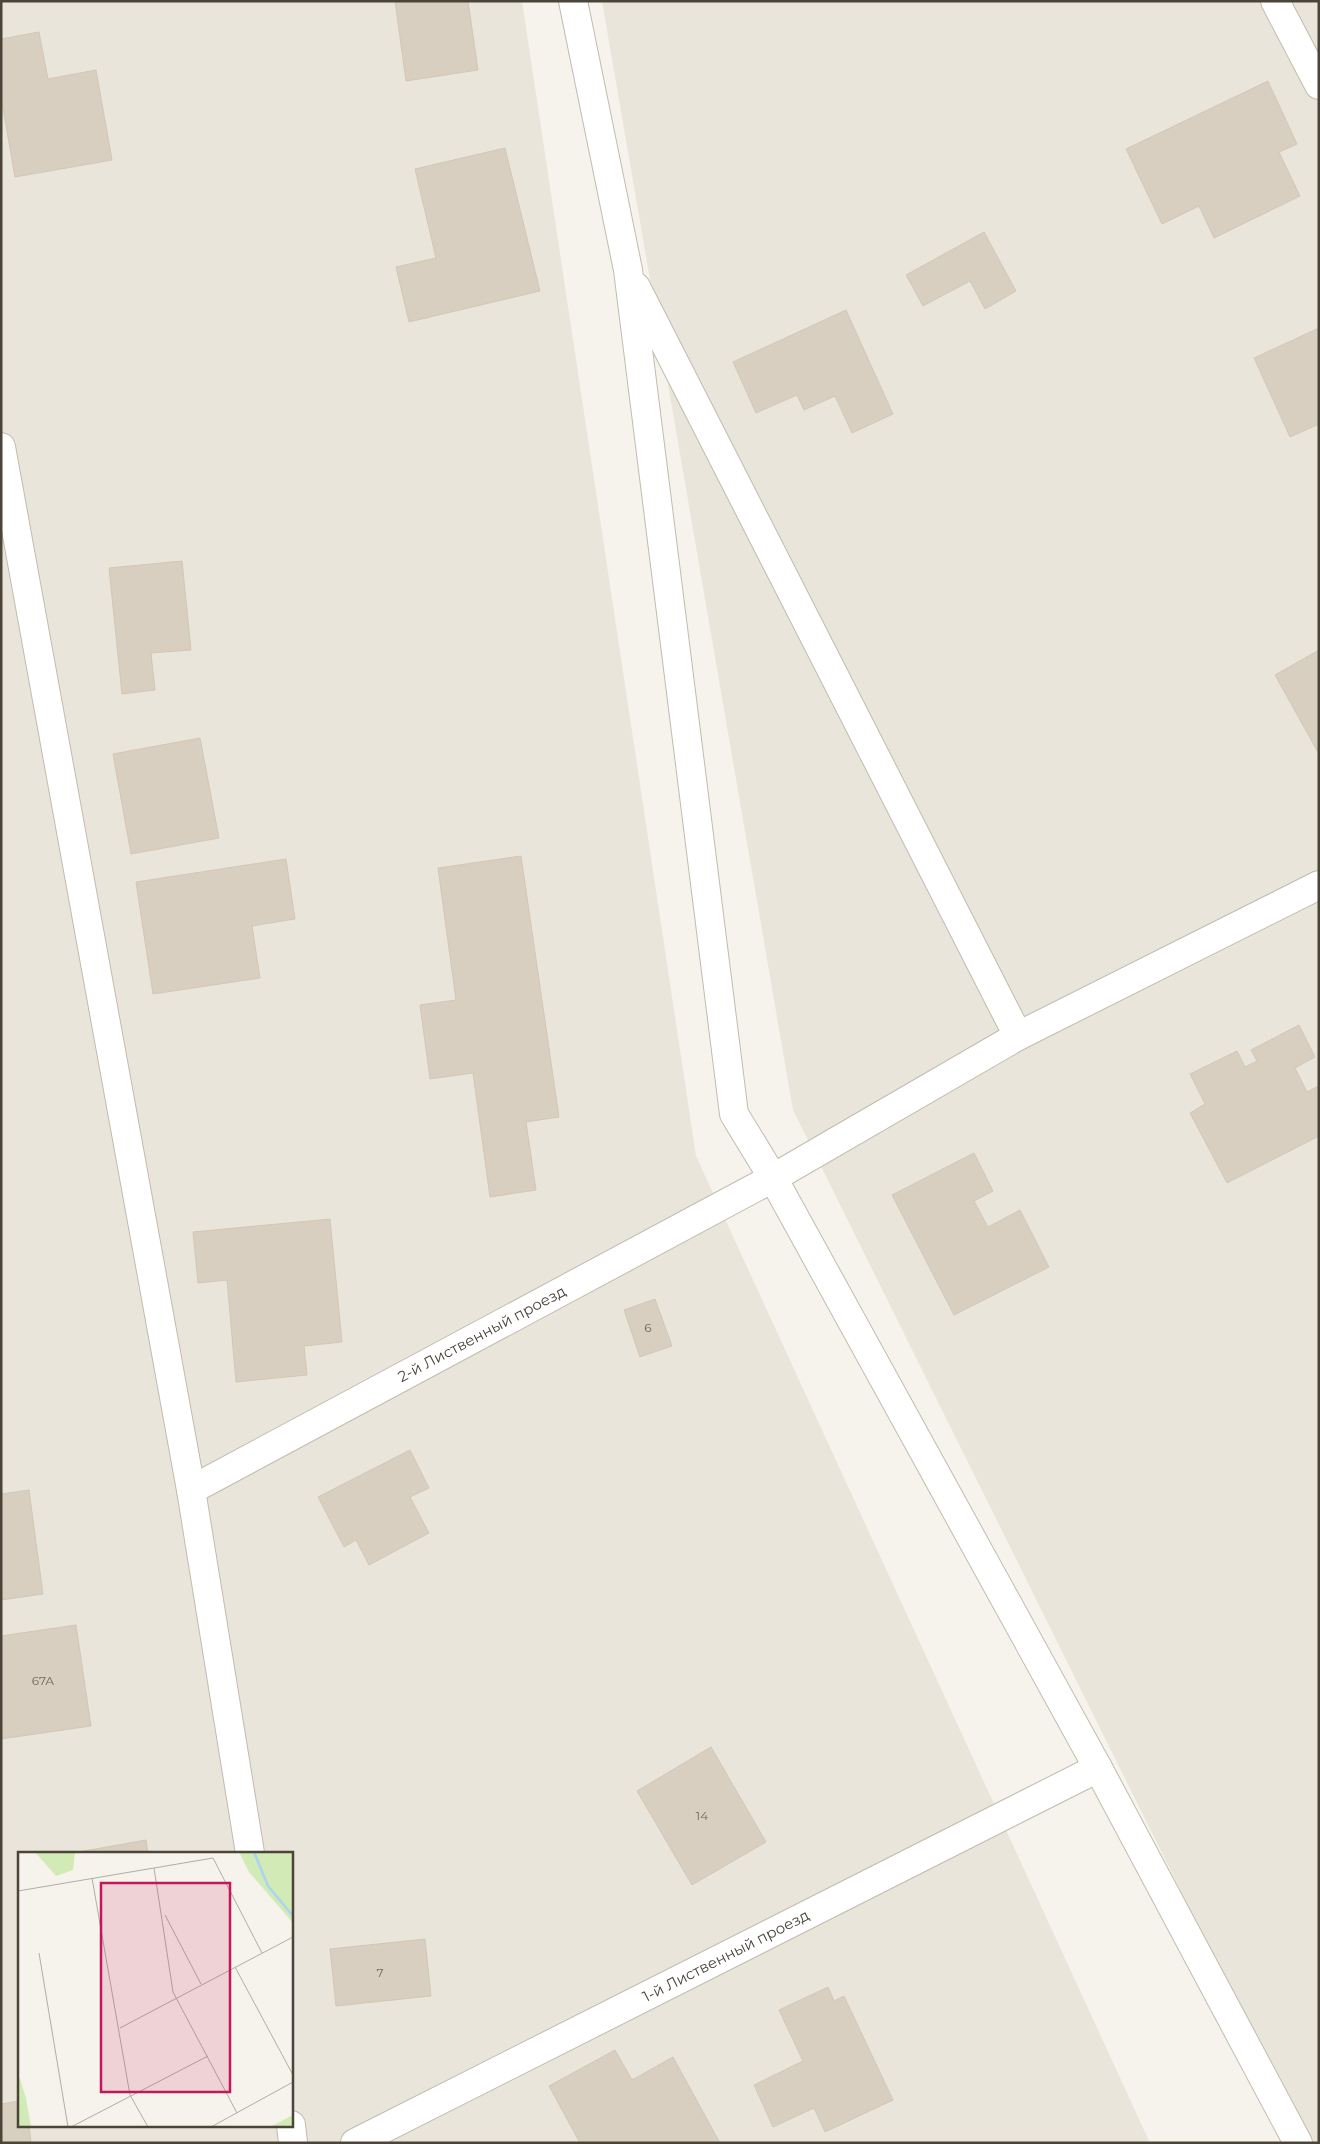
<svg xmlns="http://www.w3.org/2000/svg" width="1320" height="2144" viewBox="0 0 1320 2144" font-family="Montserrat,sans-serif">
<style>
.residential{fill:#eae5da;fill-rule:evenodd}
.building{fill:#d8cfc1;stroke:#d3c7b4}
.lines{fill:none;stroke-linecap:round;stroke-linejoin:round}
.street-casing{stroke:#c2bbae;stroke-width:30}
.street{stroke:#fff;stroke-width:28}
.labels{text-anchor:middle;stroke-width:4.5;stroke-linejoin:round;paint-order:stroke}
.number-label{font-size:12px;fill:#6e675b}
.street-label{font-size:15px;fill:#4b4439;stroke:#fff}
.inset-river{fill:none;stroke:#a9d4f2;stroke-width:2.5}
.inset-road{fill:none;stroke:#b2ada4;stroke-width:1}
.view{fill:#c2185b;fill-opacity:0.15;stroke:#c2185b;stroke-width:2.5}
.inset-edge{fill:none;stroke:#4b4439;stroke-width:2.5}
</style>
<rect width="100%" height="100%" fill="#f6f3ec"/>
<g class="residential">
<path d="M1 1H522L696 1156 1150 2143H1ZM19 1853H291V2125H19Z"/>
<polygon points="602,1 1319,1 1319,2143 1306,2143 793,1110"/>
</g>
<g class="building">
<polygon points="395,1 468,1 478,70 406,81"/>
<polygon points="39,32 48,79 96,70 112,160 15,177 1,97 1,39"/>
<polygon points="1268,81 1297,144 1279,152 1300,196 1214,238 1199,206 1162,224 1126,149"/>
<polygon points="505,148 540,291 409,322 396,267 436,258 415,169"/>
<polygon points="984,232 1016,291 985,309 970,281 923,306 906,275"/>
<polygon points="846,310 893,414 852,433 835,396 804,410 797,395 756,413 733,362"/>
<polygon points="1319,328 1319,424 1290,437 1254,358"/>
<polygon points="182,561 191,650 151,653 155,690 122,694 109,568"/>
<polygon points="1319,650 1319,754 1275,675"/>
<polygon points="200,738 219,838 131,854 113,754"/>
<polygon points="521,856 559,1117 526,1122 536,1190 490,1197 473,1073 430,1079 420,1005 456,1000 438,868"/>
<polygon points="286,859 295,919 252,926 260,978 153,994 136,882"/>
<polygon points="1299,1025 1315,1057 1295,1068 1307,1092 1319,1086 1319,1136 1227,1183 1190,1113 1205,1104 1190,1074 1237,1051 1245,1067 1257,1061 1251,1050"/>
<polygon points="974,1153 993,1191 974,1201 988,1227 1020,1210 1049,1267 954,1315 892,1195"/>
<polygon points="330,1219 342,1342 304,1346 307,1375 236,1382 227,1280 198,1283 193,1232"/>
<polygon points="655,1299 672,1346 640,1357 624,1310"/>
<polygon points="410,1450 429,1488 410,1497 429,1533 369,1565 356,1540 344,1547 318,1497"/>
<polygon points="29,1490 43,1594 1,1600 1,1494"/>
<polygon points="76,1625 91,1726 1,1739 1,1636"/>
<polygon points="711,1747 766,1842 692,1885 637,1791"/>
<polygon points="146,1840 148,1853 73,1853"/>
<polygon points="425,1939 431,1996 336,2006 330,1949"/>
<polygon points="828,1987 834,2001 844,1996 893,2100 825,2132 814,2108 773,2127 754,2085 803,2061 779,2010"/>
<polygon points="615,2050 632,2080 673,2057 720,2143 580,2143 549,2086"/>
<polygon points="19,2101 19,2125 29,2125 31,2143 1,2143 1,2104"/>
</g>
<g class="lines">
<defs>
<g id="street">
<polyline points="573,1 628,270 734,1114 773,1178 1098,1768 1298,2143"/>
<polyline points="1275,1 1319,85"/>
<polyline points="636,287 1018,1036"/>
<polyline points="1,447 191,1490 250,1853"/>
<polyline points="191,1490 773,1178 1018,1036 1319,885"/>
<polyline points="291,2125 293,2143"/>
<polyline points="355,2143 1098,1768"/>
</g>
</defs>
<use href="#street" class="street-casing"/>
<use href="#street" class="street"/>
</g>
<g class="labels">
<g class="number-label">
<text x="648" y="1332">6</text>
<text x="43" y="1685">67А</text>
<text x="702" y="1820">14</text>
<text x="380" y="1977">7</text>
</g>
<g class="street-label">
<text transform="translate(482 1334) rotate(-28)" y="5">2-й Лиственный проезд</text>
<text transform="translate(726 1956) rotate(-27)" y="5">1-й Лиственный проезд</text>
</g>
</g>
<g transform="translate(18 1852)">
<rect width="275" height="275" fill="#f6f3ec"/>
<path d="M17 0H57L55 18 38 24ZM221 0H275V71L231 20ZM0 221 8 246 13 275H0ZM275 263V275H252Z" fill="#d2eab5"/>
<path class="inset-river" d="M236 0 250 34 275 64"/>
<path class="inset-road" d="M136 16 195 6 244 101M74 26 112 243 130 275M0 39 136 16 155 140 219 261M147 63 183 132M21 101 50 275M217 115 275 223M102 176 275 85M53 275 190 204M193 275 275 230"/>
<path class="view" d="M83 31H212V240H83Z"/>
<rect width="275" height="275" class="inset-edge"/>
</g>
<rect width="1320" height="2144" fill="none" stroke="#4b4439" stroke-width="5"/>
</svg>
